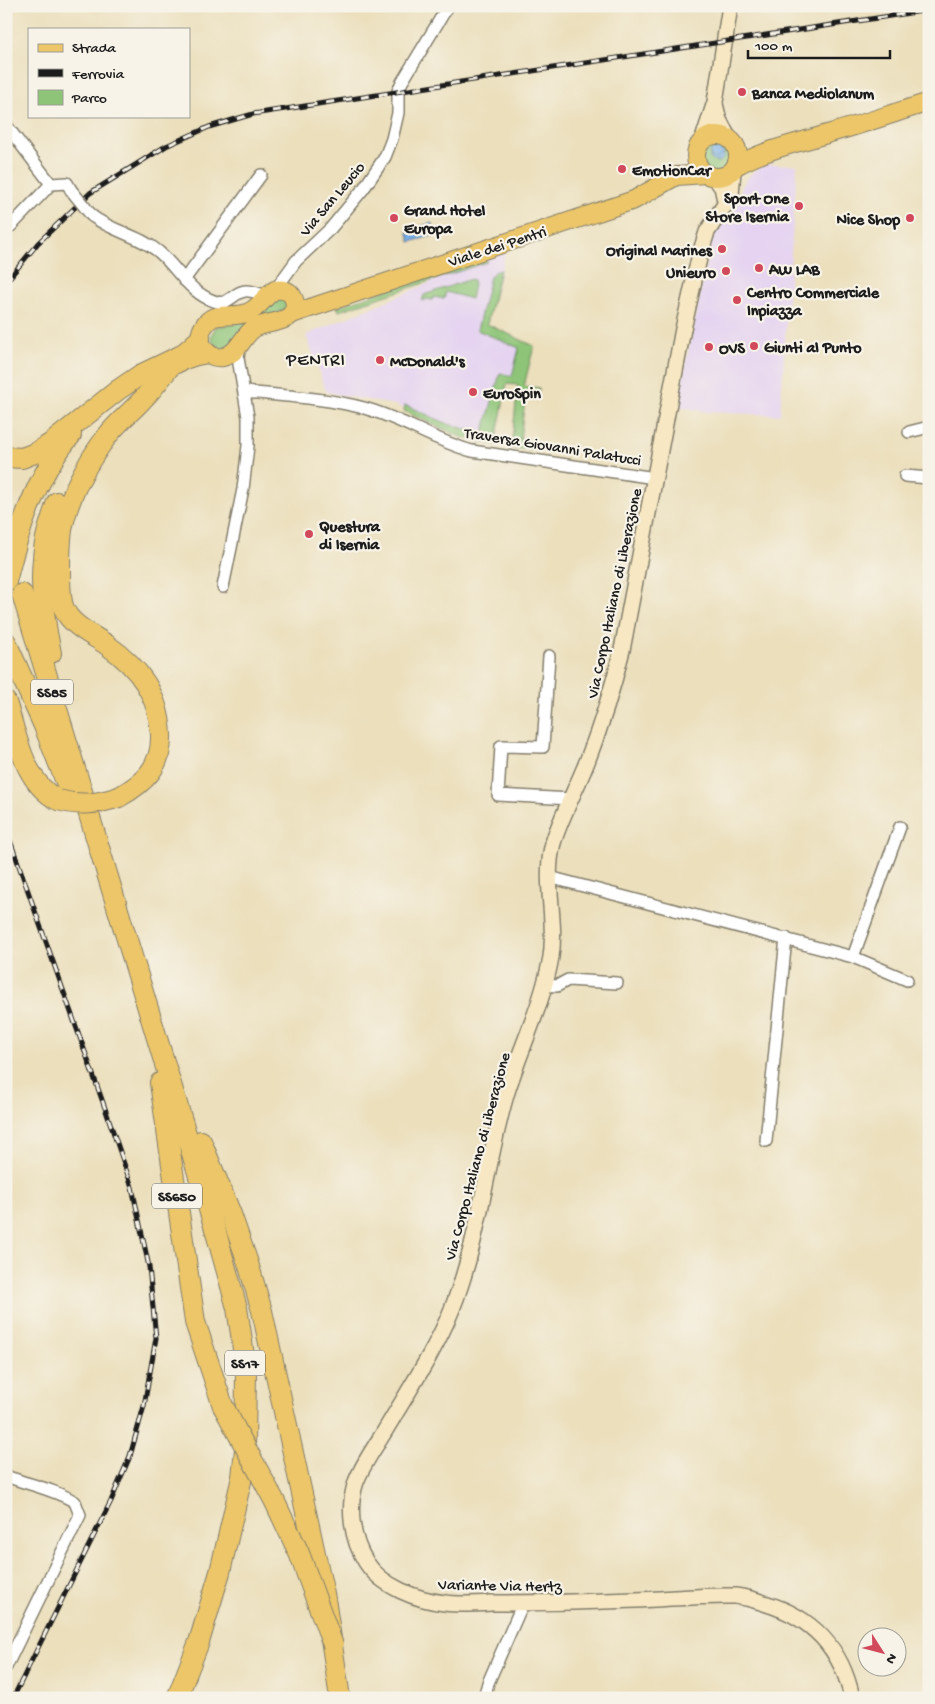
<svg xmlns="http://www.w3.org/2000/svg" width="935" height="1704" viewBox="0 0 935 1704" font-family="'Gochi Hand',sans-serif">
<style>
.built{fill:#e5d3f1}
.green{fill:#8dc477;stroke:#54704a;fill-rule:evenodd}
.water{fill:url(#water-waves);stroke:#496581}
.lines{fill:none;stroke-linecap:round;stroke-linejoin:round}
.street-casing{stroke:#847e6c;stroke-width:14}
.secondary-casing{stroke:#847e6c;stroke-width:18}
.primary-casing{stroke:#847e6c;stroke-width:20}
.highway-casing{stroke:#847e6c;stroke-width:22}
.street{stroke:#fff;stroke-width:11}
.secondary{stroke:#f7e8c3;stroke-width:15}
.primary{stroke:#ecc669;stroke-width:18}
.highway{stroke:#ecc669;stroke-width:20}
.rail-casing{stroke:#1c1c1c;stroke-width:5}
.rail{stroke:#f7f3e8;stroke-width:3;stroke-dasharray:9;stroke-linecap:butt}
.street-bridge-casing{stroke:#847e6c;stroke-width:14;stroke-linecap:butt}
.highway-bridge-casing{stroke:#847e6c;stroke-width:22;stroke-linecap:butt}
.street-bridge{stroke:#fff;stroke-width:11}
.highway-bridge{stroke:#ecc669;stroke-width:20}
.poi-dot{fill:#d1495b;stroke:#f7f3e8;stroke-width:2}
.labels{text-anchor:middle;stroke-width:4.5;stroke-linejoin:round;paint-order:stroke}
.shield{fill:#f7f3e8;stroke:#5e5c59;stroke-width:1}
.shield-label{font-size:15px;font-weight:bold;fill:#1c1c1c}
.poi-label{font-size:16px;font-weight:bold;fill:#1c1c1c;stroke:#f7f3e8;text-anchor:start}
.street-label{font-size:16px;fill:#1c1c1c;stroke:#f7f3e8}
.neighbourhood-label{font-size:18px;letter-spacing:1px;fill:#1c1c1c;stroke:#f7f3e8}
</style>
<defs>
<pattern id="water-waves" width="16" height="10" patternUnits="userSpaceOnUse" patternTransform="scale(1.25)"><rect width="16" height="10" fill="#76aee6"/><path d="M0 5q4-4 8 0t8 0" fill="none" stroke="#608dba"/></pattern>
</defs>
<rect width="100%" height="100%" fill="#f7f3e8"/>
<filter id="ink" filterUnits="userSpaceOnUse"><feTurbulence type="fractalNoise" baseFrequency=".02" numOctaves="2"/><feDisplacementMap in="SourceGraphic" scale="10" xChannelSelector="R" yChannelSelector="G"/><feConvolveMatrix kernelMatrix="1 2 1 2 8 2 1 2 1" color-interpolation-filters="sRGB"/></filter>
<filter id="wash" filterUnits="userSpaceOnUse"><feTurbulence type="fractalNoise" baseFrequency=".0096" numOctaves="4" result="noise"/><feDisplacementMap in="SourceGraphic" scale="20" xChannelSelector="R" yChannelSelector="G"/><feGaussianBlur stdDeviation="1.12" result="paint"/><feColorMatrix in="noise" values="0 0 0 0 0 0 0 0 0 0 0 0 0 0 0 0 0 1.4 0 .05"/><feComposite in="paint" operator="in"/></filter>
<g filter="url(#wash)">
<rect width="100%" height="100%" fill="#ebdfbc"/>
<g class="built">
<polygon points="845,6 902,6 847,12"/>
<polygon points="764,164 797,165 780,415 707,412 677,406 712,236 738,204 742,186 751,174"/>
<polygon points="506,251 487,324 534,346 523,386 507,384 495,445 395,405 326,392 306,335"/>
</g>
<g class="green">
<path d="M717 139C753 145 720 190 703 165 695 153 704 141 717 139ZM715 148 722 150 724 154 710 159V152Z"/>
<polygon points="485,257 487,262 339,311 337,307"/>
<polygon points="500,270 487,324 534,346 524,386 539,388 538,396 526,394 520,439 533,441 532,450 511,448 518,385 507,384 495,445 461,437 404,411 405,405 448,424 483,434 500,373 512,376 519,348 477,330 490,277 495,271"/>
<polygon points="471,279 473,280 474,285 471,299 446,292 444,299 434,297 432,300 427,299 422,301 424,295"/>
<path d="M276 297C283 299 287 301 285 309L242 329 230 345 224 348 219 347 212 342 211 335 216 327 239 323Z"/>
</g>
<g class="water">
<circle cx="717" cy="155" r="7"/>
<polygon points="432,223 435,235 410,242 407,230"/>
</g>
</g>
<g filter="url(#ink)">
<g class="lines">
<defs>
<g id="street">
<polyline points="6,125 51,184"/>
<path d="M92 216C113 232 139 235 159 252 178 269 191 295 217 302 229 305 234 292 245 291 251 290 260 294 267 296"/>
<polyline points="6,227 11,226 51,184 67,183 71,190"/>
<polyline points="184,280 261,175"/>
<polyline points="275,290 296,261 331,228 364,188 385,157 392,139 398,113 398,91 402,82 448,6"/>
<path d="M245 392C285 396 326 398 364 408 402 418 434 441 472 451L655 478"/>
<polyline points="909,432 929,427"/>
<polyline points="905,476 929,478"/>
<polyline points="223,587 243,489 248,446 248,417 238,358 240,344"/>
<polyline points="549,656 543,747 501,746 498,795 571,799"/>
<polyline points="549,877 853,957 907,980"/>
<polyline points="853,957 900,827"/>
<polyline points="545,985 557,986 568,980 617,983"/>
<polyline points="766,1141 786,938"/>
<path d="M6 1476C29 1485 54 1489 75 1502L80 1515 6 1667"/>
<polyline points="484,1698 488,1683 523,1603"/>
</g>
<g id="secondary">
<polyline points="715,104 719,120 728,137"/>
<polyline points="703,139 715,102 730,6"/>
<path d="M733 170 731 195 707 232 700 254 683 329 622 650C613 687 602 723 588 759 578 786 561 816 553 843 543 882 557 918 551 957 543 1004 520 1049 506 1095 486 1164 479 1241 452 1309 435 1351 409 1390 386 1429 376 1446 363 1463 356 1482 347 1508 352 1540 366 1562 382 1587 417 1600 445 1603 460 1605 476 1604 491 1603 539 1603 587 1602 636 1600 667 1599 703 1595 735 1596 744 1597 755 1600 764 1603 812 1617 842 1649 852 1698"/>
<polyline points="714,177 722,187 726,205"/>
</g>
<g id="primary">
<circle cx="717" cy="156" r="21"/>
<path d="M736 166C766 149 801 142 834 132 866 123 897 112 929 102"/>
<path d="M275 290C281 289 286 290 290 293 293 296 294 299 295 303 297 325 265 320 253 329 242 337 238 354 223 357 199 360 192 330 212 318 222 313 237 318 249 312 260 307 265 295 275 290Z"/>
<polyline points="292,314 634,200 676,176 706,174"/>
</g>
<g id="highway">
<path d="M161 372C175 362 190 355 207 353"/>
<polyline points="6,457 22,458 35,453 50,444 118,390 140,375 182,355 200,339"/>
<path d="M6 582C18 531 36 476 71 435"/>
<polyline points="22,594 215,1229 237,1308 241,1334 246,1372 245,1449 242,1477 220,1572 199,1642 177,1698"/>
<polyline points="6,642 44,726 68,787"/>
<path d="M51 653C45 625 40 587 43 559 44 539 51 520 57 502"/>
<path d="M6 702C17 736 24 783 58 800"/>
<path d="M119 797C144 783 162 767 161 735 159 695 140 668 107 645 90 633 66 624 62 602 60 592 60 582 60 572 60 558 60 544 62 530 68 497 87 462 108 435 118 422 131 412 142 400 153 389 162 377 171 365"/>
<polyline points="160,1083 195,1322 223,1406"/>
<polyline points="201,1141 231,1214 248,1263 262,1311 325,1599 340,1698"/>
</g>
</defs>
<use href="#street" class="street-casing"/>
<use href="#secondary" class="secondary-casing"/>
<use href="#primary" class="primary-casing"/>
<use href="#highway" class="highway-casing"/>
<use href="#street" class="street"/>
<use href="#secondary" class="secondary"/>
<use href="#primary" class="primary"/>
<use href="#highway" class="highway"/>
<defs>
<g id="rail">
<polyline points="6,282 38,243 90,193 166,146 209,127 253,114 929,10"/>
<polyline points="6,829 106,1111 132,1187 149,1267 156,1338 144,1406 130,1456 111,1501 13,1698"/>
</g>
</defs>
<use href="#rail" class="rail-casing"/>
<use href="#rail" class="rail"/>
<defs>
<polyline id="street-bridge" points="71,190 92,216"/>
<g id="highway-bridge">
<path d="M58 800C80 806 98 804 119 797"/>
<polyline points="223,1406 274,1500 299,1553 333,1645"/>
</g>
</defs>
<use href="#street-bridge" class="street-bridge-casing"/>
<use href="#highway-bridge" class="highway-bridge-casing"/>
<use href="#street-bridge" class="street-bridge"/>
<use href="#highway-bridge" class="highway-bridge"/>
</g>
</g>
<g class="poi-dot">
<circle cx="742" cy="92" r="5"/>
<circle cx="622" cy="169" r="5"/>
<circle cx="799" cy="206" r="5"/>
<circle cx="394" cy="218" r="5"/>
<circle cx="910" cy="218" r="5"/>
<circle cx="722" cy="249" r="5"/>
<circle cx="759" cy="268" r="5"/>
<circle cx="726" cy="271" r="5"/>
<circle cx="737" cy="300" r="5"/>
<circle cx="754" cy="346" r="5"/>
<circle cx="709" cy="347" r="5"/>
<circle cx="380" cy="360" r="5"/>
<circle cx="473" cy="392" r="5"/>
<circle cx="309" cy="534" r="5"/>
</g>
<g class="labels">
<g class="shield">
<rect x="31" y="679.5" width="42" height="25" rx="4"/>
<rect x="152" y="1183.5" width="50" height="25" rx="4"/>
<rect x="225" y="1350.5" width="40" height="25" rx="4"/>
</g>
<g class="shield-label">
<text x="52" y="697">SS85</text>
<text x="177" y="1201">SS650</text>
<text x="245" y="1368">SS17</text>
</g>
<g class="poi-label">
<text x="752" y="98">Banca Mediolanum</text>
<text x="632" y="175">EmotionCar</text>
<text x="789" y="203" text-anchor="end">Sport One<tspan x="789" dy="18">Store Isernia</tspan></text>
<text x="404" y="215">Grand Hotel<tspan x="404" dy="18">Europa</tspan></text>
<text x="900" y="224" text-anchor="end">Nice Shop</text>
<text x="712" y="255" text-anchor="end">Original Marines</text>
<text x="769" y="274">AW LAB</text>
<text x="716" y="277" text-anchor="end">Unieuro</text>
<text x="747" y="297">Centro Commerciale<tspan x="747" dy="18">Inpiazza</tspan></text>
<text x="764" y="352">Giunti al Punto</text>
<text x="719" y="353">OVS</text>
<text x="390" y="366">McDonald's</text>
<text x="483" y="398">EuroSpin</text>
<text x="319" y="531">Questura<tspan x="319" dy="18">di Isernia</tspan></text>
</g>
<g class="street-label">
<text transform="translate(331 198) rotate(-50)" y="6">Via San Leucio</text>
<text transform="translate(497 245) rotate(-18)" y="6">Viale dei Pentri</text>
<text transform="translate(553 445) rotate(9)" y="6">Traversa Giovanni Palatucci</text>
<text transform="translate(613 593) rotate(-78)" y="6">Via Corpo Italiano di Liberazione</text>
<text transform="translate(476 1156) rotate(-75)" y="6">Via Corpo Italiano di Liberazione</text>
<text transform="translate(500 1584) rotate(1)" y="6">Variante Via Hertz</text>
</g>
<g class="neighbourhood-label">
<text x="316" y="365">PENTRI</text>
</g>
</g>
<rect width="935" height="1704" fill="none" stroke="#f7f3e8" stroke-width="25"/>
<rect x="28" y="28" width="162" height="90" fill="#f7f3e8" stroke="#9f9d96"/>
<rect x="38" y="44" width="25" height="8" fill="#ecc669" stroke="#9f9d96"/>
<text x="72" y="52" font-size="15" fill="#1c1c1c">Strada</text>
<rect x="38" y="69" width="25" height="8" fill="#1c1c1c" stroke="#9f9d96"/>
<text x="72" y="78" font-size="15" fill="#1c1c1c">Ferrovia</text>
<rect x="38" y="90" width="25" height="15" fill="#8dc477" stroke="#9f9d96"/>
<text x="72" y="102" font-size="15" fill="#1c1c1c">Parco</text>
<g transform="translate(882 1652) rotate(126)"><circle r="24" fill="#f7f3e8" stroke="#9f9d96"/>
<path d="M0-4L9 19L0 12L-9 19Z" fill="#d1495b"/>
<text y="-8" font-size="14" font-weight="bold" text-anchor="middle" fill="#1c1c1c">N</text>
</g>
<path d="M748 50v8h142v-8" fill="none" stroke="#1c1c1c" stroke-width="2.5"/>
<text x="755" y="50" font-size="15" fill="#1c1c1c" stroke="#f7f3e8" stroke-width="4" paint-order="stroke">100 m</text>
</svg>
